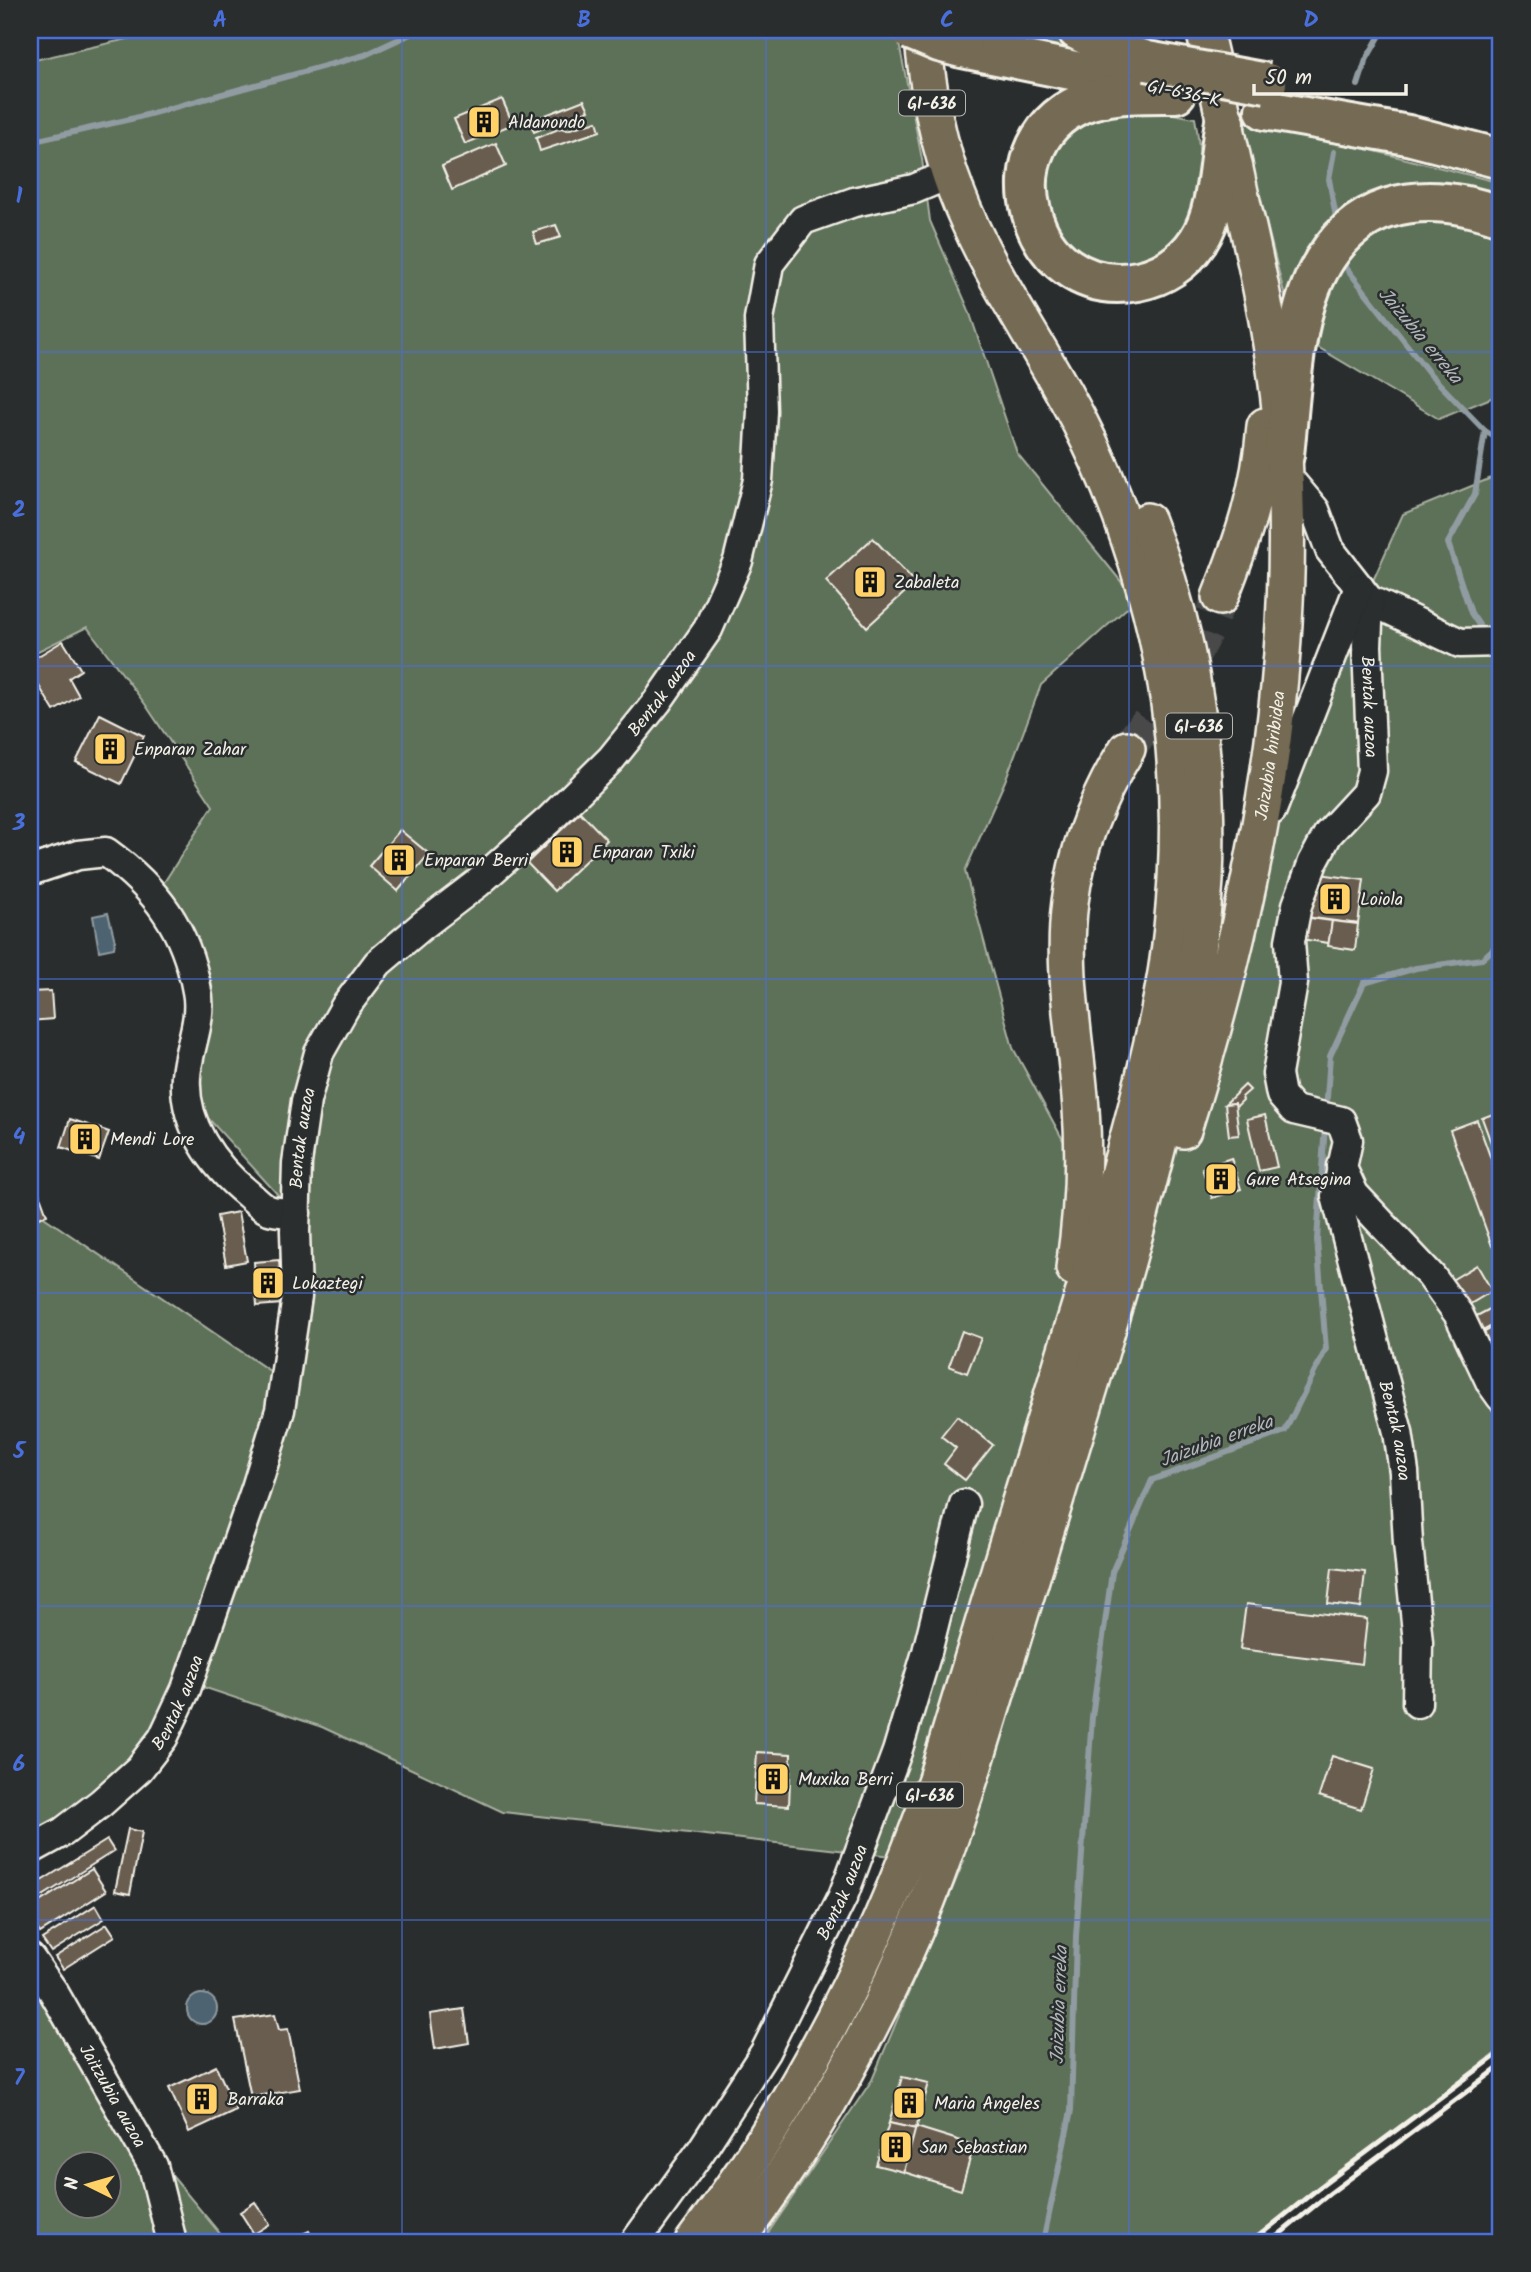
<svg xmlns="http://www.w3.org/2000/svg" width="1531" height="2272" viewBox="0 0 1531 2272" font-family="Kalam,sans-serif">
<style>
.green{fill:#5d6f58;stroke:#a8b0a0;stroke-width:2;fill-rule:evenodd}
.water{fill:#4e6372;stroke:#909ca1;stroke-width:2}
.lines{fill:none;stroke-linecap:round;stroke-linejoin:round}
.stream{stroke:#909ca1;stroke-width:6}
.building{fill:#685d4f;stroke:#f4f1e8;stroke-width:2}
.major-tunnel{stroke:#484a4a;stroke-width:35;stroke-dasharray:35 18;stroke-linecap:butt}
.minor-casing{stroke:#f4f1e8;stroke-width:33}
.major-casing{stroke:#f4f1e8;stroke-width:40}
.highway-casing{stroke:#f4f1e8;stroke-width:44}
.minor{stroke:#2a2d2e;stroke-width:28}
.major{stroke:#746b52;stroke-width:35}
.highway{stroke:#746b52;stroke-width:38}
.rail{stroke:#f4f1e8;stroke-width:5}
.highway-bridge-casing{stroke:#f4f1e8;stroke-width:44;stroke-linecap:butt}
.highway-bridge{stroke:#746b52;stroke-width:38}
.grid{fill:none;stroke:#486fdb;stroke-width:2;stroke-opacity:0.55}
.labels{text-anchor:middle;stroke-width:5;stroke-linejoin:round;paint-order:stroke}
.shield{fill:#2a2d2e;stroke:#b7b6b0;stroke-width:2}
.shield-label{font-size:16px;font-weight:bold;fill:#f4f1e8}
.street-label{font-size:18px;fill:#f4f1e8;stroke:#2a2d2e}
.poi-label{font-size:18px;fill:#f4f1e8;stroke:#2a2d2e;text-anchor:start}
.water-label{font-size:19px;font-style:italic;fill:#b2b8b9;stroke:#2a2d2e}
.neatline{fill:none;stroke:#486fdb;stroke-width:2.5}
.grid-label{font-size:23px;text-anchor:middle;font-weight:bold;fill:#486fdb}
</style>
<rect width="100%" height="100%" fill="#2a2d2e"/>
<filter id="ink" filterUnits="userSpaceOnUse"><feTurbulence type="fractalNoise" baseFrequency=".0143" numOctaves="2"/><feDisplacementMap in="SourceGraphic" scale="14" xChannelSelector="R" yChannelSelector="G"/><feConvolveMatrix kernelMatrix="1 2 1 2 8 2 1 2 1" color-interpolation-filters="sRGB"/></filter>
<g filter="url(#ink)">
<g class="green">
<polygon points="167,30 894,30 897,33 922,159 930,221 968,308 1017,453 1136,600 1041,685 1005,781 965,871 1013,1048 1093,1195 1268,842 1338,658 1403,514 1501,474 1501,2049 1250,2242 762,2242 872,2080 964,1861 918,1859 503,1812 322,1727 185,1681 92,1810 30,1853 30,1204 35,1211 283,1380 279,1196 176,1083 193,1005 156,895 213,806 145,704 87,627 30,655 30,61"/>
<polygon points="959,30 1059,30 1114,59"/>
<path d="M1129 106 1195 118C1200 144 1206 204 1189 225 1178 241 1160 254 1146 268L1089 264 1047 221 1044 160 1066 130Z"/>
<polygon points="1240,117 1501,183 1501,394 1439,419 1294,333"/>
<path d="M30 1952 124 2118 227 2242H30ZM66 2164H108V2206H66Z"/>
</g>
<g class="water">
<polygon points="108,913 115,941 114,948 99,951 93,916"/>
<circle cx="202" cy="2009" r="15"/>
</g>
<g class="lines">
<g class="stream">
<polyline points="1358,85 1366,60 1383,30"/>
<polyline points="30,142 135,118 365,55 419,30"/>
<polyline points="1334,152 1329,179 1337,223"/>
<polyline points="1343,259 1344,265 1429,373 1485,431 1475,494 1448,543 1471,613 1479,625"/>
<polyline points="1485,431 1501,441"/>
<polyline points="1326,1111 1330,1056 1364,983 1416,968 1482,959 1501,942"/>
<polyline points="1043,2242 1071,2111 1076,1936 1092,1717 1112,1572 1152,1480 1285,1431 1326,1349 1317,1240 1325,1125"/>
</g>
</g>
<g class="building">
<polygon points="502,99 513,124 465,144 454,119"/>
<polygon points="584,100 589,110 534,132 530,121"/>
<polygon points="597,121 600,131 540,151 536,138 561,128 567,130"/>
<polygon points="496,143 506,166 452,190 442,166"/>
<polygon points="556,225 561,237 537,244 533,232"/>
<polygon points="873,538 915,583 867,627 826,581"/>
<polygon points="63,641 81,670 69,678 79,696 54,711 30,671 30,661"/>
<polygon points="100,714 144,736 121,784 76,762"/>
<polygon points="580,812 607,840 554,891 527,863"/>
<polygon points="400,830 429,854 398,891 369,866"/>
<polygon points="1312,873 1364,880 1358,924 1306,917"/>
<polygon points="1303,917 1332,921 1329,943 1300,939"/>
<polygon points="1332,921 1358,924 1355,950 1328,946"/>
<polygon points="51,991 53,1019 30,1021 30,992"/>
<polygon points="1245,1085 1250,1090 1242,1097 1243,1100 1238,1105 1235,1106 1235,1103 1225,1104"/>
<polygon points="1235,1103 1239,1135 1229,1136 1225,1104"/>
<polygon points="1501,1111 1501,1170 1482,1118"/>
<polygon points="1265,1115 1277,1167 1259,1171 1247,1119"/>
<polygon points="70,1119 109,1132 99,1160 61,1147"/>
<polygon points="1477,1120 1501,1187 1501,1242 1492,1246 1450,1130"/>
<polygon points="1231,1158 1241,1189 1212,1198 1202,1168"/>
<polygon points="39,1193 47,1215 30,1221 30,1197"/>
<polygon points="238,1212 247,1261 226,1265 217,1216"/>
<polygon points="279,1260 282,1304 257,1306 254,1262"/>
<polygon points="1477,1265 1492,1291 1465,1307 1450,1281"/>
<polygon points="1501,1303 1501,1321 1481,1332 1473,1318"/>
<polygon points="1501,1323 1501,1352 1490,1359 1478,1336"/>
<polygon points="962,1331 981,1338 967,1373 949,1366"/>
<polygon points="957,1416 993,1445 965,1480 944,1464 956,1448 941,1436"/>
<polygon points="1332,1568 1365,1572 1361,1608 1328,1604"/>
<polygon points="1246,1604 1367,1619 1362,1664 1240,1649"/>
<polygon points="757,1752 791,1754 789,1806 754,1804"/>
<polygon points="1332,1756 1374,1769 1361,1809 1319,1796"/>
<polygon points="128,1829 142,1832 130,1894 115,1891"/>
<polygon points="107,1840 114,1851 30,1904 30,1888"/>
<polygon points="92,1869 106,1891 40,1933 30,1917 30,1908"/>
<polygon points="96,1905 104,1919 51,1952 42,1939"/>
<polygon points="107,1924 115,1936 63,1969 55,1957"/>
<polygon points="464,2009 469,2043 435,2049 430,2014"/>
<polygon points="275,2014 279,2030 288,2029 300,2089 251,2097 235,2020"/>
<polygon points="216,2066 236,2110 189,2132 169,2088"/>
<polygon points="902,2077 929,2083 916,2129 889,2123"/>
<polygon points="889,2123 916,2129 904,2172 876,2165"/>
<polygon points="916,2127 974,2145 961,2190 904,2172"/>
<polygon points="255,2202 270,2224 254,2234 240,2212"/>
<polygon points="309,2231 313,2240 320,2237 322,2242 295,2242 293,2238"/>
</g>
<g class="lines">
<path class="major-tunnel" d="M1127 749C1168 698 1196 658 1220 597"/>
<defs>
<g id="minor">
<polyline points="1284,473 1315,510 1330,550 1369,600 1460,643 1501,642"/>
<path id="s1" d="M1369 600 1367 646 1372 771 1366 793 1328 834 1313 862 1297 905 1290 941 1293 983 1277 1074 1281 1095 1294 1110 1341 1121 1348 1140 1336 1196 1398 1432 1404 1472 1408 1543 1418 1642 1417 1703"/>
<polyline points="1272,810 1359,587"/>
<path d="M30 871 78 855 106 852C157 889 186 929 197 991 203 1020 188 1048 186 1076 183 1124 212 1165 248 1194 254 1199 262 1208 269 1210 277 1213 287 1212 296 1213"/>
<polyline points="1341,1166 1354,1194 1431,1276 1459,1315 1491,1383 1501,1397"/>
<path id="s2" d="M30 1850 63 1832 101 1803 139 1769 163 1738 186 1689 256 1488 280 1410 297 1297 295 1231 297 1163 306 1101 319 1053 345 1007 378 963 423 925 478 883 550 819 611 759 657 702 708 629 738 561 758 480 762 411 759 319 769 264 803 220 854 202 914 189 950 174"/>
<path id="s3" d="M30 1958 53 1991 153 2166 172 2242"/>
<path id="s4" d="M635 2242 701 2151 765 2052 843 1896 897 1752 927 1652 964 1504"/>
</g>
<g id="major">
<path d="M1220 597C1243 539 1260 489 1265 426"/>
<path id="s5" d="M1183 1130C1252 912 1298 685 1284 455 1279 371 1262 288 1243 206 1230 147 1218 88 1204 30"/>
<path d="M1074 1268C1082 1215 1085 1162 1081 1109 1076 1040 1061 971 1070 902 1077 847 1098 796 1127 749"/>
<path d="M693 2242C800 2101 878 1946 936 1779 979 1638 1022 1497 1064 1356 1090 1274 1114 1192 1136 1108 1151 1049 1166 989 1172 928 1184 815 1176 699 1145 590 1128 531 1106 473 1078 419 1038 342 987 273 956 191 936 140 927 85 922 30"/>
<path d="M735 2242C813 2139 879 2021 927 1901 955 1830 977 1757 999 1684 1024 1602 1049 1521 1074 1439 1110 1323 1145 1206 1172 1087 1187 1019 1201 950 1205 880 1210 758 1192 635 1147 521"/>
</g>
<g id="highway">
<polyline points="1077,30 1120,52 1147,61"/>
<polyline points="962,48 1140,84"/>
<path d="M1176 93C1148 93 1119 92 1091 100 982 135 1025 303 1138 281 1163 276 1184 262 1198 241 1219 210 1218 158 1225 122"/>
<polyline points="1265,110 1408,135 1501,159"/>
<path d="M1284 455C1290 403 1292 334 1311 287 1346 200 1420 187 1501 216"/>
</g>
</defs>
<use href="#minor" class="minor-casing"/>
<use href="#major" class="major-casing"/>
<use href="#highway" class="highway-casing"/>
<use href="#minor" class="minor"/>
<use href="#major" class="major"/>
<use href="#highway" class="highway"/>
<g class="rail">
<polyline points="1251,2242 1320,2187 1501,2052"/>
<polyline points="1270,2242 1329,2194 1501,2066"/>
</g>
<defs>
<g id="highway-bridge">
<polyline points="910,30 939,42 962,48"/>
<polyline points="1147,61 1267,83"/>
</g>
</defs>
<use href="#highway-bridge" class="highway-bridge-casing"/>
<use href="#highway-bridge" class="highway-bridge"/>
</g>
</g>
<path class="grid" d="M402 30V2242M766 30V2242M1129 30V2242M30 352H1501M30 666H1501M30 979H1501M30 1293H1501M30 1606H1501M30 1920H1501"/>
<defs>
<symbol id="building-square" viewBox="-11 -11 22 22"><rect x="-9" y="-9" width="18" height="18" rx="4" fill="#ffd166" stroke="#2a2d2e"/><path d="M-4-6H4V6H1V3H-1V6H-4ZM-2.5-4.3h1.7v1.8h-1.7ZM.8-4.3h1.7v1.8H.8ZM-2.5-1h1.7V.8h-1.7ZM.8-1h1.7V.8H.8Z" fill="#111"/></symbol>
</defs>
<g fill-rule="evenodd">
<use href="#building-square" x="465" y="103" width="38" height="38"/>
<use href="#building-square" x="851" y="563" width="38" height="38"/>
<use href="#building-square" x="91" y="730" width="38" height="38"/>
<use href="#building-square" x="548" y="833" width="38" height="38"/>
<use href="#building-square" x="380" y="841" width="38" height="38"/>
<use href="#building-square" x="1316" y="880" width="38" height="38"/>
<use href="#building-square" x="66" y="1120" width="38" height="38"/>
<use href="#building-square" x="1202" y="1160" width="38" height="38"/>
<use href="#building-square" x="249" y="1264" width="38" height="38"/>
<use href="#building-square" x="754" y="1760" width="38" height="38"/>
<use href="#building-square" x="183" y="2080" width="38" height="38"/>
<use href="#building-square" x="890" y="2084" width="38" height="38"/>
<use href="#building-square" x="877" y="2128" width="38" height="38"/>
</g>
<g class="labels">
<g class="shield">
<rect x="899" y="90.5" width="66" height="25" rx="5"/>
<rect x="1166" y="713.5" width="66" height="25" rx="5"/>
<rect x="897" y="1782.5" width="66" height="25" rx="5"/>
</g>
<g class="shield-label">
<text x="932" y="109">GI-636</text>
<text x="1199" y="732">GI-636</text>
<text x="930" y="1801">GI-636</text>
</g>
<g class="street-label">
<text transform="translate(1184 93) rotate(12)" y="6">GI-636-K</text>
<text dy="6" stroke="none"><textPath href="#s2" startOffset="1386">Bentak auzoa</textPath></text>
<text dy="6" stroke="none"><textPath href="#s1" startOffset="107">Bentak auzoa</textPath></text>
<text dy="6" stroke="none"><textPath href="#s5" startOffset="385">Jaizubia hiribidea</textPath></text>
<text dy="6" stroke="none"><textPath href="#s2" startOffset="798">Bentak auzoa</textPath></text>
<text dy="6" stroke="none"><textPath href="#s1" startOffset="908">Bentak auzoa</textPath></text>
<text dy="6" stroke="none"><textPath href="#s2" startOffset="214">Bentak auzoa</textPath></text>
<text dy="6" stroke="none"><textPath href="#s4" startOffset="408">Bentak auzoa</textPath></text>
<text dy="6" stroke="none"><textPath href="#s3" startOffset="161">Jaitzubia auzoa</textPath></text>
</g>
<g class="poi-label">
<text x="508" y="128">Aldanondo</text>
<text x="894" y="588">Zabaleta</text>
<text x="134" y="755">Enparan Zahar</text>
<text x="592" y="858">Enparan Txiki</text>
<text x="424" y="866">Enparan Berri</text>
<text x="1360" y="905">Loiola</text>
<text x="110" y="1145">Mendi Lore</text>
<text x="1246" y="1185">Gure Atsegina</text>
<text x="292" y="1289">Lokaztegi</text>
<text x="798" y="1785">Muxika Berri</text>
<text x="227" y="2105">Barraka</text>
<text x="934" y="2109">Maria Angeles</text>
<text x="920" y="2153">San Sebastian</text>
</g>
<g class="water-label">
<text transform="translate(1421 335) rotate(50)" y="7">Jaizubia erreka</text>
<text transform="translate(1216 1440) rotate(-20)" y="7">Jaizubia erreka</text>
<text transform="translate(1058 2005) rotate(-88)" y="7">Jaizubia erreka</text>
</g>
</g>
<rect width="1531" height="2272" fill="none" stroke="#2a2d2e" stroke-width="77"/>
<g transform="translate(88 2185) rotate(275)"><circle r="33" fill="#2a2d2e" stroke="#7b7b78" stroke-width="2"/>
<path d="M0-5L12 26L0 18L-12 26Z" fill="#ffd166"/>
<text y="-10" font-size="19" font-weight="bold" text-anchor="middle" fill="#f4f1e8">N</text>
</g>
<path d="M1254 84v10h152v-10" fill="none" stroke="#f4f1e8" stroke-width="3.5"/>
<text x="1265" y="84" font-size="21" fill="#f4f1e8" stroke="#2a2d2e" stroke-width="5" paint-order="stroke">50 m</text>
<rect x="38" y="38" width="1454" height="2196" class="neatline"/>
<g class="grid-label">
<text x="220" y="27">A</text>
<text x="584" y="27">B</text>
<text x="947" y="27">C</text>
<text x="1311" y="27">D</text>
<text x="19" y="203">1</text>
<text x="19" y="517">2</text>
<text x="19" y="830">3</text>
<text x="19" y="1144">4</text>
<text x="19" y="1458">5</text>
<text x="19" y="1771">6</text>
<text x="19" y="2085">7</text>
</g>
</svg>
